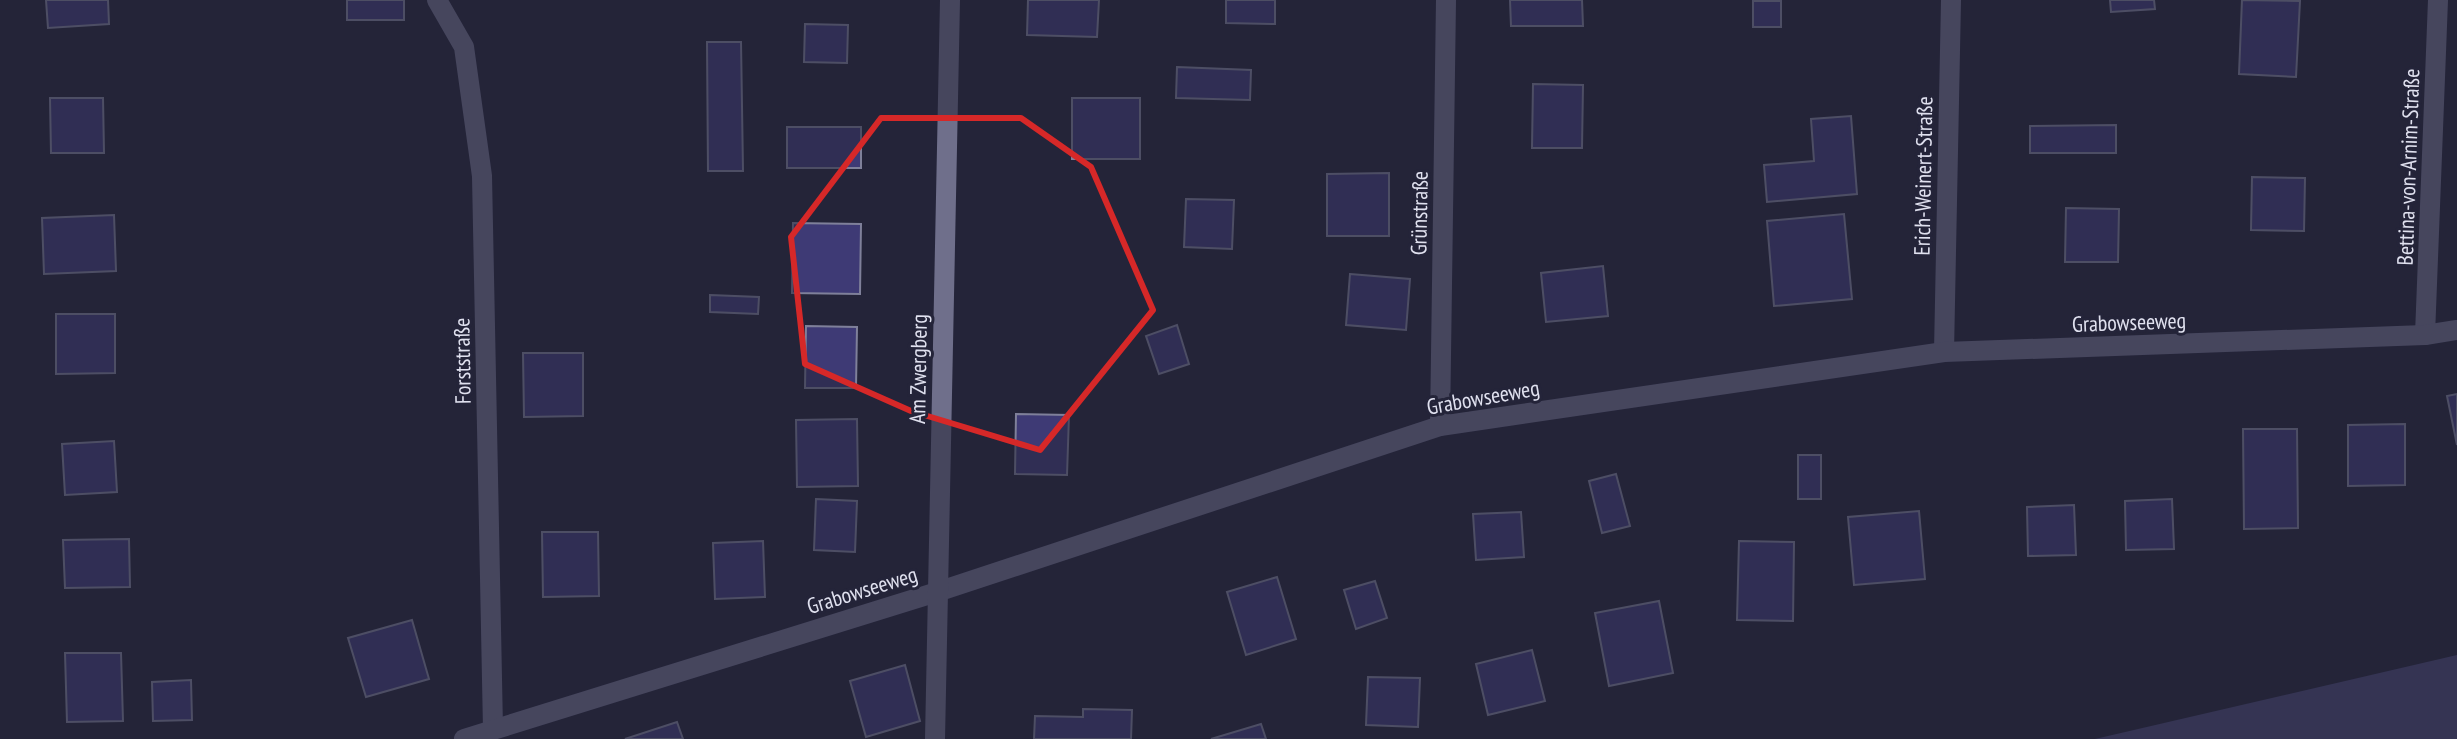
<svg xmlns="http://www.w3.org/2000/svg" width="2457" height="739" viewBox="0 0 2457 739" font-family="'PT Sans Narrow',sans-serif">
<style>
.green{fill:#494874}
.building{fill:#3e3a75;stroke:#7f809a;stroke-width:2}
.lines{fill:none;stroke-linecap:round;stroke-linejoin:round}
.minor{stroke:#6f6f8b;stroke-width:20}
.marked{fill:none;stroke:#d62828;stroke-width:6;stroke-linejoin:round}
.labels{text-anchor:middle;stroke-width:6;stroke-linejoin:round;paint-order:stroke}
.street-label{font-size:22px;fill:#e0e1ef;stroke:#242439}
</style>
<rect width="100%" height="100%" fill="#242439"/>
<polygon class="green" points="2457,655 2457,739 2095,739"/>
<g class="building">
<polygon points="46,0 108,0 109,24 48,28"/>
<rect x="347" y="0" width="57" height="20"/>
<polygon points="1028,0 1099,0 1097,37 1027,35"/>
<polygon points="1226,0 1275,0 1275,24 1226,23"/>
<polygon points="1510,0 1582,0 1583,26 1511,26"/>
<polygon points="2110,0 2154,0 2155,9 2111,12"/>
<polygon points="2242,0 2300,1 2296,77 2239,74"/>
<rect x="1753" y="1" width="28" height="26"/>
<polygon points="805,24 848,25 847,63 804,62"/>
<polygon points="707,42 741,42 743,171 708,171"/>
<polygon points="1177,67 1251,70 1250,100 1176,98"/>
<polygon points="1533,84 1583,85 1582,148 1532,148"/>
<polygon points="50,98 103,98 104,153 51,153"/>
<rect x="1072" y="98" width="68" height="61"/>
<polygon points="1851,116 1857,194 1767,202 1764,165 1814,161 1811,119"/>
<polygon points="2116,125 2116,153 2030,153 2030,126"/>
<rect x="787" y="127" width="74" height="41"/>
<polygon points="1389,173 1389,236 1327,236 1327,174"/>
<polygon points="2252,177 2305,178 2304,231 2251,230"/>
<polygon points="1186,199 1234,200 1232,249 1184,247"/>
<polygon points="2066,208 2119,209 2118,262 2065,262"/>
<polygon points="1844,214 1852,299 1774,306 1767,221"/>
<polygon points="114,215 116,271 44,274 42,218"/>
<polygon points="793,223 861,224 860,294 792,293"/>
<polygon points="1603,266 1608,316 1546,322 1541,273"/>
<polygon points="1350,274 1410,279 1406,330 1346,325"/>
<polygon points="710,295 759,297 758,314 710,312"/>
<polygon points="56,314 115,314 115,373 56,374"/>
<polygon points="1177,325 1189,364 1159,374 1146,336"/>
<polygon points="806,326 857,327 856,388 805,388"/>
<polygon points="523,353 583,353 583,416 524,417"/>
<polygon points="2457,394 2457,445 2447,396"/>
<polygon points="1016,414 1069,415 1067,475 1015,474"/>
<polygon points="857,419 858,486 797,487 796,420"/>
<polygon points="2405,424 2405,485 2348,486 2348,425"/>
<polygon points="2243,429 2297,429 2298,528 2244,529"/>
<polygon points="114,441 117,492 65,495 62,444"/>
<rect x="1798" y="455" width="23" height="44"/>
<polygon points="1616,474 1630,526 1602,533 1589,481"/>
<polygon points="816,499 857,501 855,552 814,550"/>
<polygon points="2172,499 2174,549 2126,550 2125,501"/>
<polygon points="2074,505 2076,555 2028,556 2027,507"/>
<polygon points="1919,511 1925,579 1854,585 1848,517"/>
<polygon points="1521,512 1524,557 1476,560 1473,514"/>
<polygon points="542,532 598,532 599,596 543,597"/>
<polygon points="129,539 130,587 65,588 63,540"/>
<polygon points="763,541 765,597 715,599 713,543"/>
<polygon points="1739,541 1794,542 1793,621 1737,620"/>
<polygon points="1277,577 1296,639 1246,655 1227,592"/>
<polygon points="1375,581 1387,618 1356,629 1344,590"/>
<polygon points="1659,601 1673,673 1609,686 1595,613"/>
<polygon points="412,620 429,679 366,697 348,638"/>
<polygon points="1532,650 1545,701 1488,715 1476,664"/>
<polygon points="65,653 121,653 123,721 67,722"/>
<polygon points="905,665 920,721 866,737 850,681"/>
<polygon points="1368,677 1420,678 1418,727 1366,725"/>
<polygon points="191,680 192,720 153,721 152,682"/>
<polygon points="1083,709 1132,710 1131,739 1034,739 1035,716 1083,717"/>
<polygon points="677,722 683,739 625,739"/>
<polygon points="1261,724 1266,739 1211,739"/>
</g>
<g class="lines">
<g class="minor">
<polyline points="437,0 464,47 482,176 493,729"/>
<polyline points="2425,335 2438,0"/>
<polyline points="1944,352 1951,0"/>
<polyline points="1440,426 1446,0"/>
<polyline points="464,739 937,592 1440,426 1944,352 2425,335 2457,330"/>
<polyline points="935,739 950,0"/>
</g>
</g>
<path d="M0 0H2457V739H0ZM881 118H1021L1091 167 1153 310 1040 450 911 411 805 364 791 237Z" fill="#242439" fill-opacity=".55" fill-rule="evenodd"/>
<path class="marked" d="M881 118H1021L1091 167 1153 310 1040 450 911 411 805 364 791 237Z"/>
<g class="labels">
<g class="street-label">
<text transform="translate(2408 167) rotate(-88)" y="8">Bettina-von-Arnim-Straße</text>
<text transform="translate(1923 176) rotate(-89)" y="8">Erich-Weinert-Straße</text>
<text transform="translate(1419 213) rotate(-89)" y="8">Grünstraße</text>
<text transform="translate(2129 322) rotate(-2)" y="8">Grabowseeweg</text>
<text transform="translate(462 361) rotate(-91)" y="8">Forststraße</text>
<text transform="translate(918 369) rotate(-89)" y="8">Am Zwergberg</text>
<text transform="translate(1483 397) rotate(-10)" y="8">Grabowseeweg</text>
<text transform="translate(862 590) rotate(-17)" y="8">Grabowseeweg</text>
</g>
</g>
</svg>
